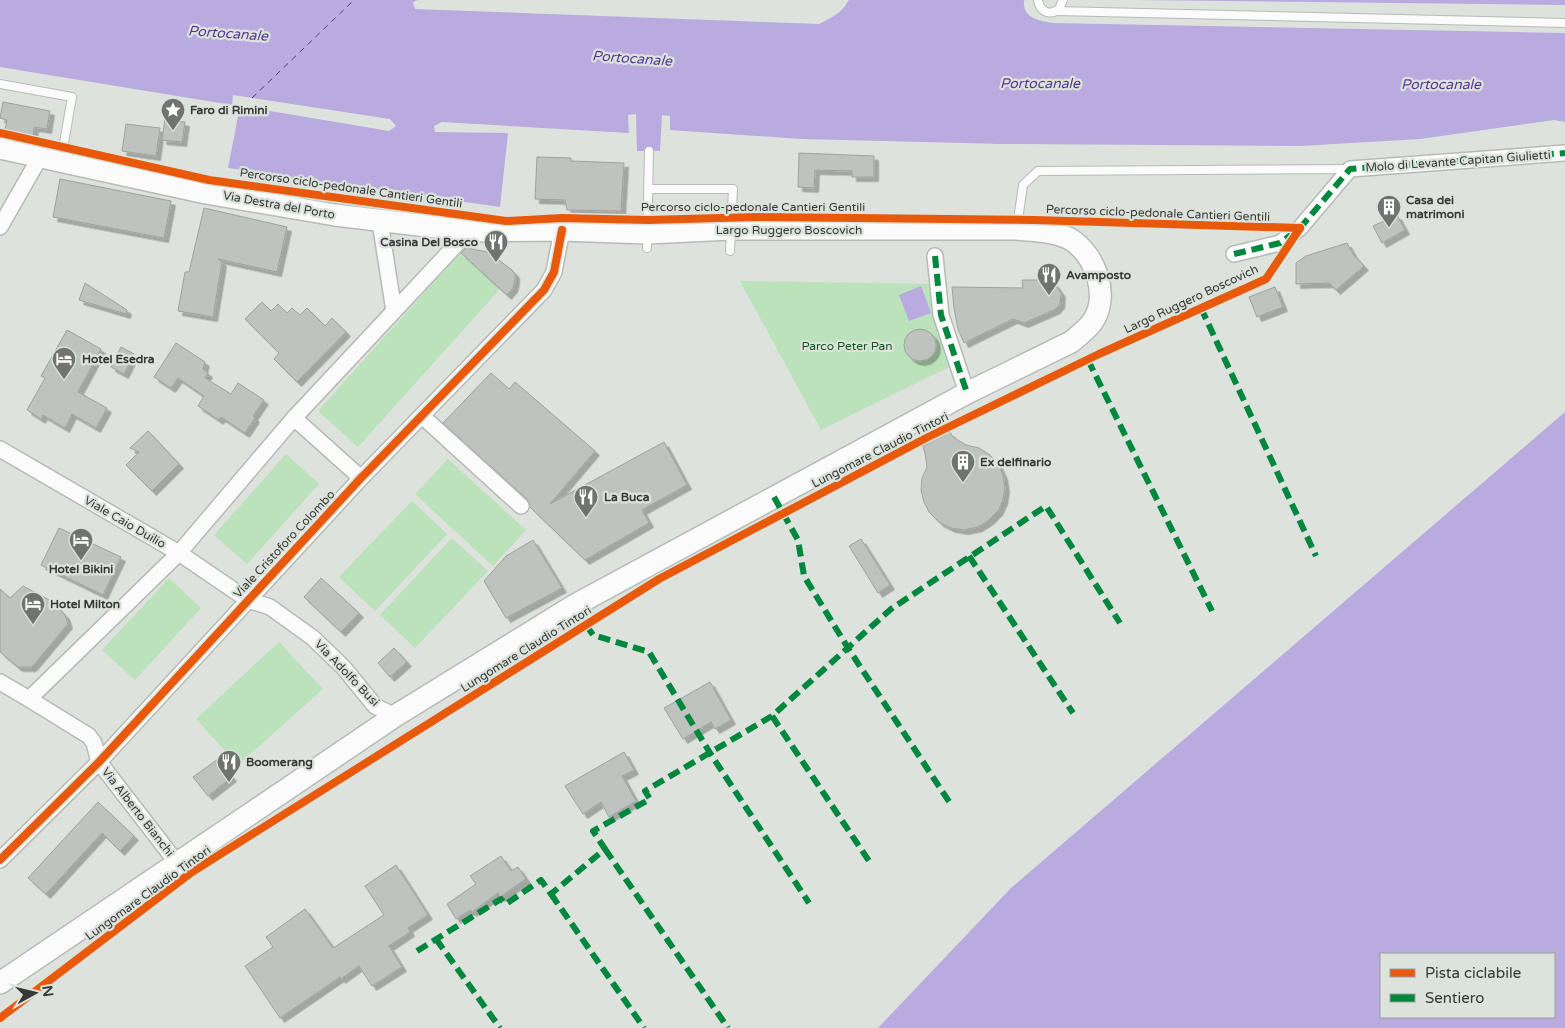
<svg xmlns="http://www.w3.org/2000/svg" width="1565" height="1028" viewBox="0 0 1565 1028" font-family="'Varela Round',sans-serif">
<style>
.green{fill:#bbe2bb}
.water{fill:#b9aae0;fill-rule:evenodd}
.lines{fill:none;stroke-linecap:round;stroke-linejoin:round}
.ferry{stroke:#583593;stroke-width:1;stroke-dasharray:6 5;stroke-linecap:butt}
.building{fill:#bfc3bf;stroke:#9ea29e;filter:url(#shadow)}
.lane-casing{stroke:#b7bbb7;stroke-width:10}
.street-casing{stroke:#b7bbb7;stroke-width:18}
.secondary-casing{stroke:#b7bbb7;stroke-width:24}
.lane{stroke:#fafbfa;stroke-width:8}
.street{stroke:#fafbfa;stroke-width:15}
.secondary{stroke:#fafbfa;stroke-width:21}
.quiet{stroke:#00873e;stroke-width:6;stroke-dasharray:12 6;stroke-linecap:butt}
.cycleway-casing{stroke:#dce3dc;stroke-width:11}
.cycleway{stroke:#e8590c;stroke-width:8}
.labels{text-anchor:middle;stroke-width:4.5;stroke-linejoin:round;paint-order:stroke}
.poi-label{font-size:12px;font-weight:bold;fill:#353835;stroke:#dce3dc;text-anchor:start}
.street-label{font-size:12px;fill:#353835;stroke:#dce3dc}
.park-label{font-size:12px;fill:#115819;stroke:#dce3dc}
.water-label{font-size:14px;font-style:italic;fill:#583593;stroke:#dce3dc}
</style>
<defs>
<filter id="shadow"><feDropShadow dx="4.5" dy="4.5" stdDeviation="0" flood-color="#0004"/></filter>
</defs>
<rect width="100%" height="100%" fill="#dde2dd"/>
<g class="green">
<polygon points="460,253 500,289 358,447 318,411"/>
<polygon points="740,281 934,284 953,365 821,430"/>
<polygon points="286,454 319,484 247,564 214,535"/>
<polygon points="448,459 526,530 493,566 415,494"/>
<polygon points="412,501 447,534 375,611 339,577"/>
<polygon points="452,538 488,571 415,648 380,615"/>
<polygon points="169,578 201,608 135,680 102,650"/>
<polygon points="279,642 323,689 238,765 196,719"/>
</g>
<g class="water">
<path d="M0 0H418L413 2 415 9 819 24C831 18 842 13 849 0H1024C1022 18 1039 21 1053 23L1565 33V122L1554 120 1420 139 1300 146 1003 144 802 139 670 130V116L662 115 660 151H637L636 114 628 115 629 133 442 122 434 126 435 132 508 133 500 207 228 168 240 106 389 131 396 126 390 119 252 98 233 95 232 105 0 67Z"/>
<polygon points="1133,0 1565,0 1565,5"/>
<polygon points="921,286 931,313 909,321 899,295"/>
<path d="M1565 412V1028H878L1011 888ZM1381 954H1554V1017H1381Z"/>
</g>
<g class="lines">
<polyline class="ferry" points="252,98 354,0"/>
</g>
<g class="building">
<polygon points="3,102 50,111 47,129 34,127 33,136 5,130 7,120 0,118"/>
<polygon points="165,119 185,122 182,142 162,140"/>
<polygon points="126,124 160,128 156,156 122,151"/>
<polygon points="799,153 874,156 874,177 852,177 852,171 815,170 814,188 798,187"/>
<polygon points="537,157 571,158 571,161 624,163 621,211 567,210 565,200 535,199"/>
<polygon points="60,179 171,201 164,238 53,217"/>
<polygon points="204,208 287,227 277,272 218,259 222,262 213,317 178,311 185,272 189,272"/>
<polygon points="1397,215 1405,230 1382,243 1373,226"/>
<polygon points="1347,243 1353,254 1364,266 1336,290 1329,283 1296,284 1296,263 1306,256"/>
<polygon points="466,248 488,252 512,270 515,274 515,280 513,288 507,295 461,253"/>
<polygon points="1022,280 1049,280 1055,284 1061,293 1060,304 1056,309 1024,323 1013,319 964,343 958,329 954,308 952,287 1023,288"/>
<polygon points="85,283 127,310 126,314 79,300"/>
<polygon points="1275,287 1283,307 1257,317 1249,297"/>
<polygon points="262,302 271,311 278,304 287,313 292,308 300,315 307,308 325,326 332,318 346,332 297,382 274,359 279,353 245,319"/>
<circle cx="920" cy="345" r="16"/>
<polygon points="67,330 101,349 78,392 107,408 96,428 72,414 65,428 43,415 41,419 27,410 45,378 41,376"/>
<polygon points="176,343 205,362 203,369 208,373 205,378 231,394 238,383 264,400 253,416 255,418 245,433 221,417 219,420 198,406 204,396 178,378 171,388 154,377"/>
<polygon points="121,347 134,354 124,374 111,367"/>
<polygon points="491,373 509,389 515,382 595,451 550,504 664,442 687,485 642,510 649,523 585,560 530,507 527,499 443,423"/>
<polygon points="148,431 179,464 152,491 126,465 139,452 130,448"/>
<polygon points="950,432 953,437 966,445 979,448 990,455 998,464 1003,475 1005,488 1003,500 998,511 989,520 978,527 964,530 951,528 939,522 929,512 924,502 921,490 922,478 927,467 925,453 923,446"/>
<polygon points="59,528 121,557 103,595 41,565"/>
<polygon points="861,539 890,585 878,593 849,546"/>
<polygon points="533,540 562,588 506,618 484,581 506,556"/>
<polygon points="321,578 359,613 341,632 304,597"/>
<polygon points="23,586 53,602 65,615 68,624 32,667 18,667 0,652 0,589 10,598"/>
<polygon points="394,648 407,662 390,677 378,663"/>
<polygon points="710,682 731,720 715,729 711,722 683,739 664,708"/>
<polygon points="624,752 634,770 622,776 636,801 609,817 601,802 583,814 565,786"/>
<polygon points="218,759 232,777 208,796 193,777"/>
<polygon points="98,802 134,836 120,851 102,833 46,894 28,878"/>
<polygon points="501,856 511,871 518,867 526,879 500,897 498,893 472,912 470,910 456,919 447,904 476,884 470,876"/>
<polygon points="396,865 428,915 408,928 410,932 389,946 402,967 372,986 359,966 341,979 340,977 280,1018 245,966 273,947 266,937 305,909 333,948 384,915 365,886"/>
</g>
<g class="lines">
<defs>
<g id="lane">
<path d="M1038 0C1040 12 1050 16 1059 9L1063 0"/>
<polyline points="1056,11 1565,23"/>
<polyline points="0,84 72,97 61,160"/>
<polyline points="649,189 733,189 730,251"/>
<polyline points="1017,227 1023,185 1038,171 1350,169"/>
<polyline points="647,248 649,151"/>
</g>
<g id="street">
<polyline points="380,222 394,311"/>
<polyline points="0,227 40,157"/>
<polyline points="1234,254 1280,243 1300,228 1350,169 1565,153"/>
<polyline points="935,256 941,315 967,393"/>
<polyline points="422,416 521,506"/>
<polyline points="294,418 361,478"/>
<polyline points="0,449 179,553 248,600 270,607 313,638 344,668 375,706 395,716"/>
<polyline points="0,682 29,699 89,736 94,743 99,762 177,863"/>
<polyline points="29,699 179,553 294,418 469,231"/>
<polyline points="0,860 99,762 361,478 544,290 554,272 562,230"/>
</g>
<path id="secondary" d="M0 148 206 193 335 215 469 231 562 230 647 233 731 229H1017C1034 231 1054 231 1070 239 1095 254 1110 295 1093 321 1088 329 1079 335 1071 342L967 393 575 605 395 716 0 983"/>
</defs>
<use href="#lane" class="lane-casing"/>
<use href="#street" class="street-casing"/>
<use href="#secondary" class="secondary-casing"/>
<use href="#lane" class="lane"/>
<use href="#street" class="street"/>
<use href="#secondary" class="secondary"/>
<g class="quiet">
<polyline points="1234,254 1280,243 1300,228 1350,169 1565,153"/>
<polyline points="935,256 941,315 967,393"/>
<polyline points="1201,308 1316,556"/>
<polyline points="1088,360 1212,611"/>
<polyline points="774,497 798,540 804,576 848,648 950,803"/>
<polyline points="969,556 1073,713"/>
<polyline points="586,625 593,635 649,652 710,753 809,903"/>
<polyline points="772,716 869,861"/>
<polyline points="605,849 728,1028"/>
<polyline points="551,894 644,1028"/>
<polyline points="436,939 500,1028"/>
<polyline points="417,951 501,899 506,904 541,880 551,894 605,849 593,831 650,799 645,791 772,716 891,609 1046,506 1120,623"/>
</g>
<defs>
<g id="cycleway">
<polyline points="0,133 209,180 506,221 562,218 648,220 756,217 1034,220 1300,228"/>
<polyline points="0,860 99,762 361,478 544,290 554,272 562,230"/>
<polyline points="0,1018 192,872 659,579 928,437 1099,354 1266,279 1300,228"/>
</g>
</defs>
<use href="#cycleway" class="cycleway-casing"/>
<use href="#cycleway" class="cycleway"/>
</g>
<defs>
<symbol id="sight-pin" viewBox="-11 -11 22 30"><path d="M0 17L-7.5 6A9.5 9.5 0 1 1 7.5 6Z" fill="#707470" stroke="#dce3dc"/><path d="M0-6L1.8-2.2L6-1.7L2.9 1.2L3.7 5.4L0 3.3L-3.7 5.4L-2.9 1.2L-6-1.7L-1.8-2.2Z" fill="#fff"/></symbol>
<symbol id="building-pin" viewBox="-11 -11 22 30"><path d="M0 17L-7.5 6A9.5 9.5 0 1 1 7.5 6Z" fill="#707470" stroke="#dce3dc"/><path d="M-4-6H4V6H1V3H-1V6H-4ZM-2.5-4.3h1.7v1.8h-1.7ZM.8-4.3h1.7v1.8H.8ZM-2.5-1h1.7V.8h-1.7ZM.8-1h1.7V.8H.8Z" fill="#fff"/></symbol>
<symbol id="restaurant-pin" viewBox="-11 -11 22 30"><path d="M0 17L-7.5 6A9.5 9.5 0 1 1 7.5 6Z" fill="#707470" stroke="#dce3dc"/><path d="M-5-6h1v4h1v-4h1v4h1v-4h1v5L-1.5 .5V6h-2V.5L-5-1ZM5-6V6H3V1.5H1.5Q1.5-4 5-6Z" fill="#fff"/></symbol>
<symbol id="hotel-pin" viewBox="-11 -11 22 30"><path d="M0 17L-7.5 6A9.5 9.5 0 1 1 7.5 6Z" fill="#707470" stroke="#dce3dc"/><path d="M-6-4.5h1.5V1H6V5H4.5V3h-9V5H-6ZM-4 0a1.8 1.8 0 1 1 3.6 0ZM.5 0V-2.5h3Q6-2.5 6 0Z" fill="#fff"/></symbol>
</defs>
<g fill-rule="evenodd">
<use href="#sight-pin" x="159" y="96" width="28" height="38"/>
<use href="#building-pin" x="1375" y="193" width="28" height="38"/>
<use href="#restaurant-pin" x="482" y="228" width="28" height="38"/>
<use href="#restaurant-pin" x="1035" y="261" width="28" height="38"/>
<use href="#hotel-pin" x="50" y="345" width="28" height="38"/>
<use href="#building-pin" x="949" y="448" width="28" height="38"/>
<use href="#restaurant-pin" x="572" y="483" width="28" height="38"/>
<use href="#hotel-pin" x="67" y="526" width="28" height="38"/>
<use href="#hotel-pin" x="19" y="590" width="28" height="38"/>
<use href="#restaurant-pin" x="215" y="748" width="28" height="38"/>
</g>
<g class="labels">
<g class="poi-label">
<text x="190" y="114">Faro di Rimini</text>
<text x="1406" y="204">Casa dei<tspan x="1406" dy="14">matrimoni</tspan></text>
<text x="478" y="246" text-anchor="end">Casina Del Bosco</text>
<text x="1066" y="279">Avamposto</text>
<text x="82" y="363">Hotel Esedra</text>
<text x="980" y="466">Ex delfinario</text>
<text x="604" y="501">La Buca</text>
<text x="81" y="573" text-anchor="middle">Hotel Bikini</text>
<text x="50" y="608">Hotel Milton</text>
<text x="246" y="766">Boomerang</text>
</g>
<g class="street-label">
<text transform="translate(1458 161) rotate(-4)" y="4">Molo di Levante Capitan Giulietti</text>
<text transform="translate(351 188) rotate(8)" y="4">Percorso ciclo-pedonale Cantieri Gentili</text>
<text transform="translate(279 205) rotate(10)" y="4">Via Destra del Porto</text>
<text x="753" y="211">Percorso ciclo-pedonale Cantieri Gentili</text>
<text transform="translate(1158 213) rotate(2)" y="4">Percorso ciclo-pedonale Cantieri Gentili</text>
<text x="789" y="234">Largo Ruggero Boscovich</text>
<text transform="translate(1191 299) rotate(-25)" y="4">Largo Ruggero Boscovich</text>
<text transform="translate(880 450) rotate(-27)" y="4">Lungomare Claudio Tintori</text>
<text transform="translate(125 522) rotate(30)" y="4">Viale Caio Duilio</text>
<text transform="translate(284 544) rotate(-47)" y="4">Viale Cristoforo Colombo</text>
<text transform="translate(526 649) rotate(-32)" y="4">Lungomare Claudio Tintori</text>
<text transform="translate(347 673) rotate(46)" y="4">Via Adolfo Busi</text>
<text transform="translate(138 812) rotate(52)" y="4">Via Alberto Bianchi</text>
<text transform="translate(148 893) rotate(-36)" y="4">Lungomare Claudio Tintori</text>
</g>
<g class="park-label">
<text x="847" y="350">Parco Peter Pan</text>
</g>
<g class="water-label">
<text transform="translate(228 33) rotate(4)" y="5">Portocanale</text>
<text transform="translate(632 58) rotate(4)" y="5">Portocanale</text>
<text x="1040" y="88">Portocanale</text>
<text x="1441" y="89">Portocanale</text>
</g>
</g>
<rect x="1380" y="953" width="175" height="65" fill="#dce3dc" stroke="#999f99"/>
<rect x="1390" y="969" width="25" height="8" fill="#e8590c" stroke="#999f99"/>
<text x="1425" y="978" font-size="15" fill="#353835">Pista ciclabile</text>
<rect x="1390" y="994" width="25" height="8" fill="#00873e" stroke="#999f99"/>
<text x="1425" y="1003" font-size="15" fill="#353835">Sentiero</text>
<g transform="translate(35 993) rotate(82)" stroke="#dce3dc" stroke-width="4" paint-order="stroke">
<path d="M0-4L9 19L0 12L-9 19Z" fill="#353835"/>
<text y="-8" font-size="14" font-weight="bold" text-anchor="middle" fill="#353835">N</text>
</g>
</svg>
